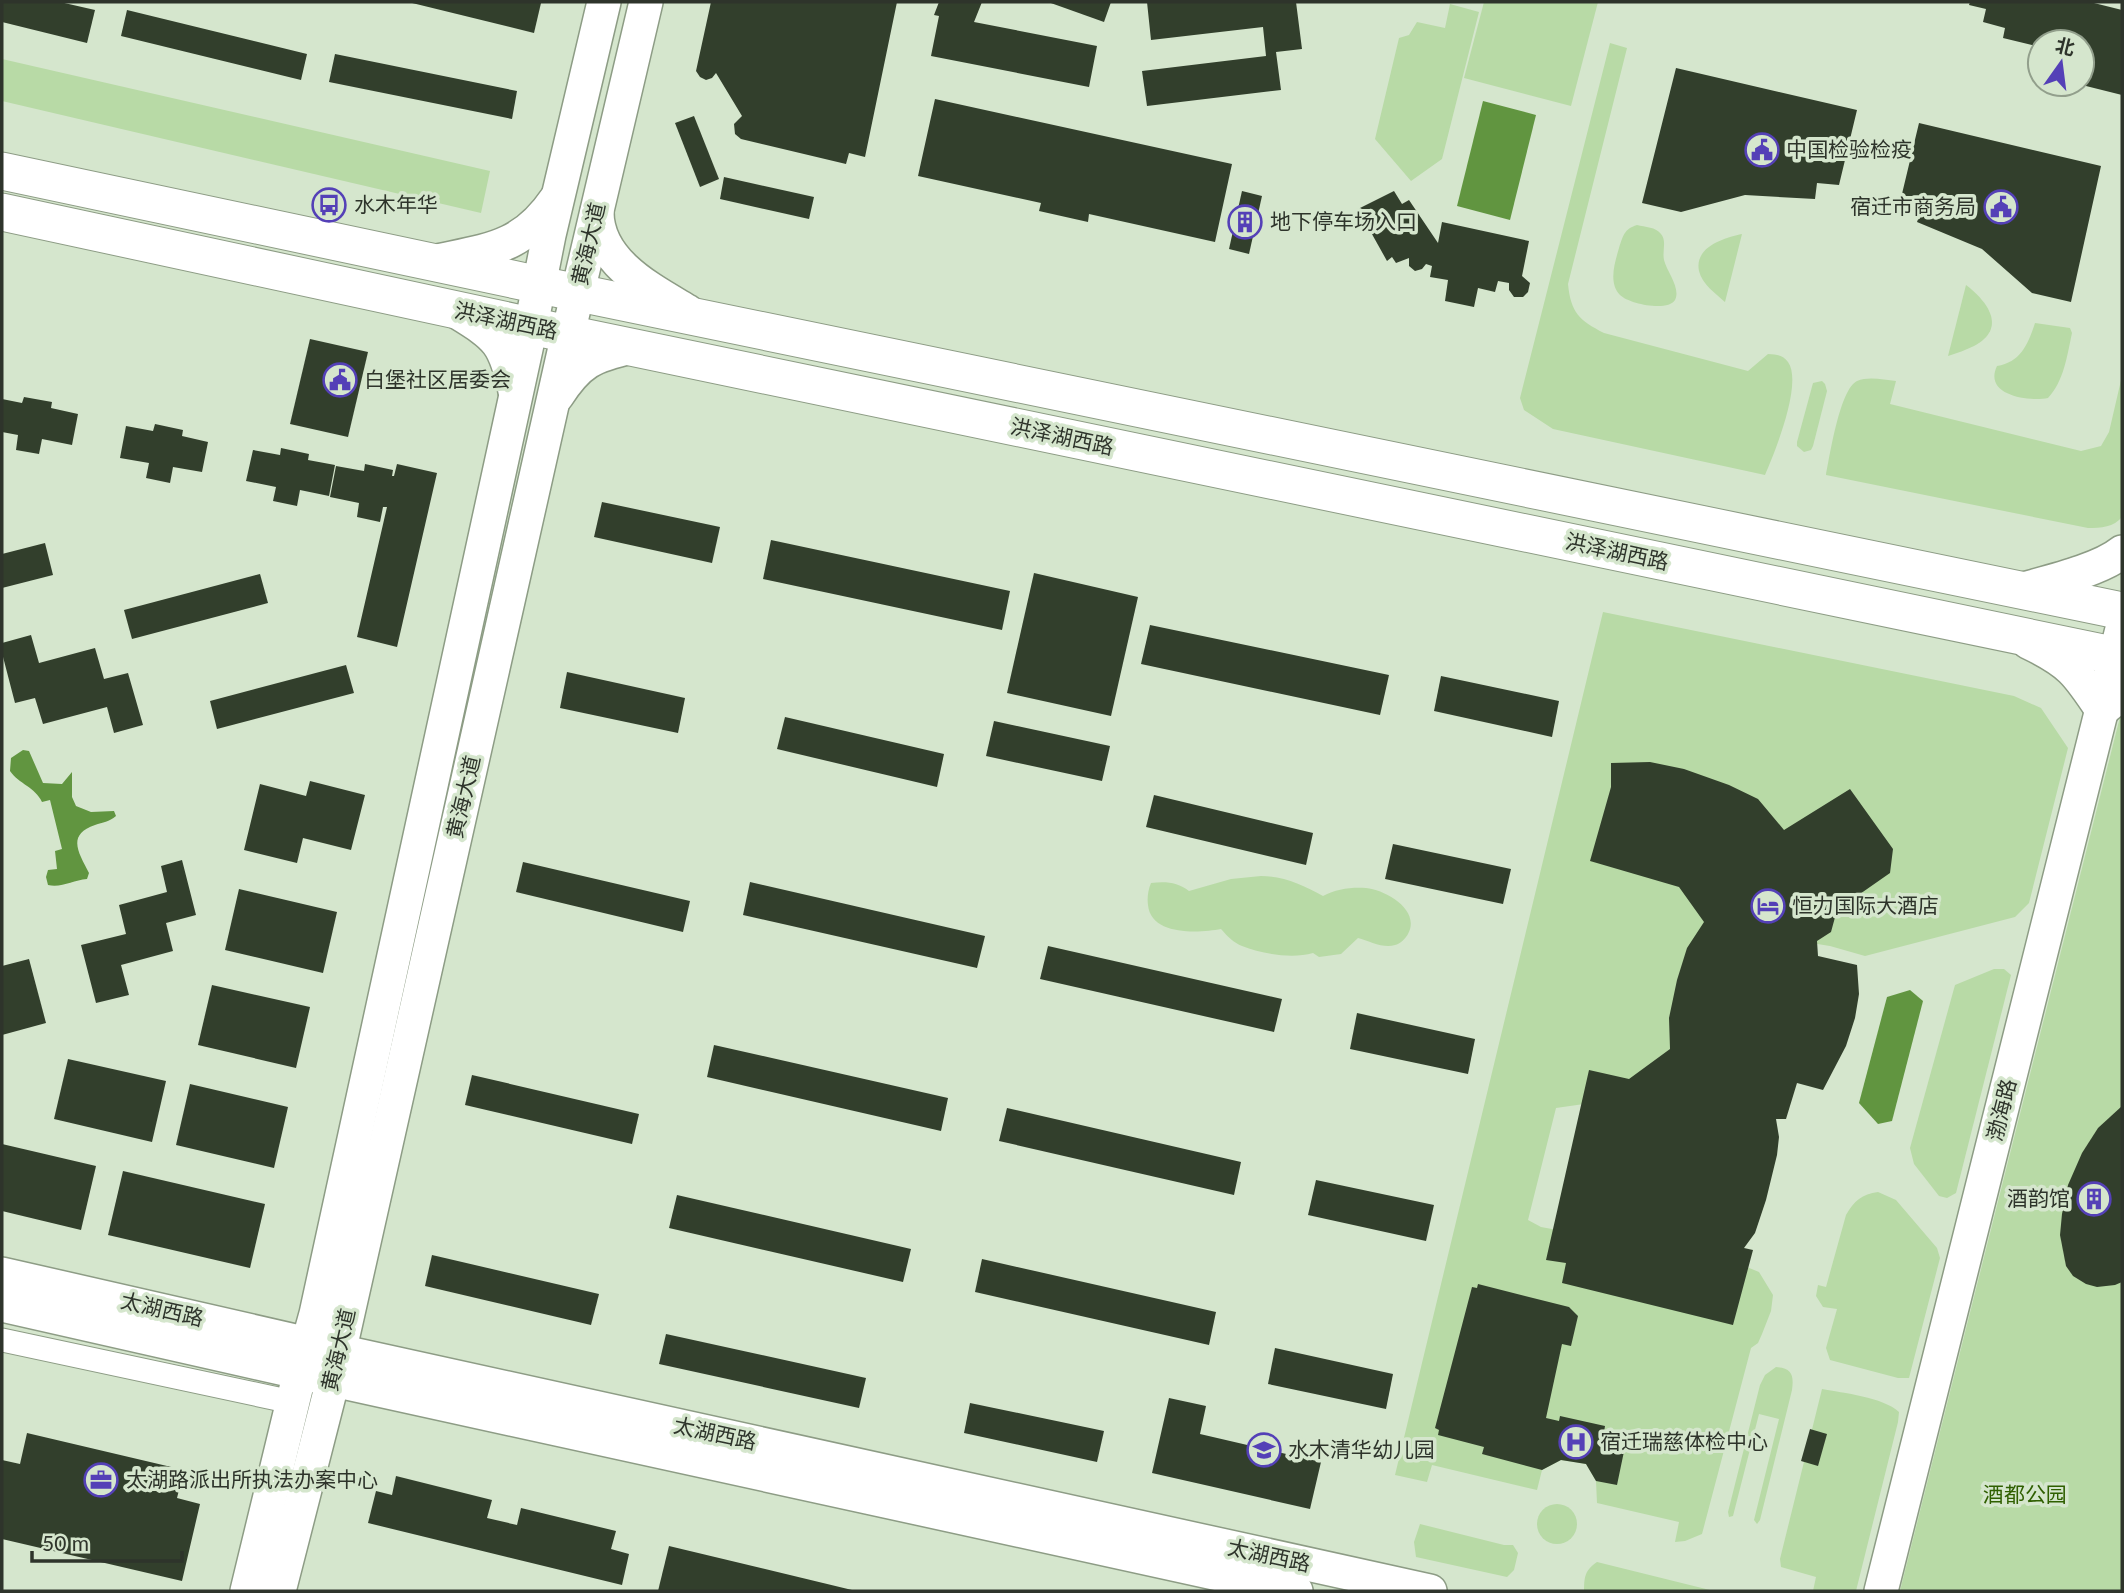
<svg xmlns="http://www.w3.org/2000/svg" width="2124" height="1593" viewBox="0 0 2124 1593" font-family="Lato,'Noto Sans SC',sans-serif">
<style>
.green{fill:#b8daa6}
.water{fill:#619540}
.building{fill:#323f2c}
.lines{fill:none;stroke-linecap:round;stroke-linejoin:round}
.street-casing{stroke:#8d9c85;stroke-width:25}
.secondary-casing{stroke:#8d9c85;stroke-width:36}
.primary-casing{stroke:#8d9c85;stroke-width:39}
.street{stroke:#fff;stroke-width:23}
.secondary{stroke:#fff;stroke-width:33}
.primary{stroke:#fff;stroke-width:37}
.labels{text-anchor:middle;stroke-width:7;stroke-linejoin:round;paint-order:stroke}
.poi-label{font-size:21px;fill:#2e342b;stroke:#d5e6cd;text-anchor:start}
.street-label{font-size:21px;fill:#2e342b;stroke:#d5e6cd}
.park-label{font-size:21px;fill:#2f5f00;stroke:#d5e6cd}
</style>
<rect width="100%" height="100%" fill="#d5e6cd"/>
<g class="green">
<polygon points="1484,2 1598,2 1571,106 1464,78"/>
<polygon points="1450,4 1479,12 1442,159 1411,181 1375,139 1399,38 1409,35 1417,22 1445,28"/>
<path d="M1610 43 1627 48 1568 284C1571 313 1579 320 1604 333L1748 371 1768 354C1776 355 1782 354 1788 362 1803 383 1775 452 1765 475L1553 429 1524 410 1520 398Z"/>
<polygon points="2,59 490,171 481,213 2,101"/>
<path d="M1637 225C1645 227 1656 227 1661 234 1667 241 1662 251 1664 260 1667 272 1681 288 1675 300 1668 312 1629 304 1620 295 1608 283 1615 262 1619 248 1623 236 1624 229 1637 225Z"/>
<path d="M1742 234 1725 302C1716 294 1702 284 1699 271 1694 247 1724 238 1742 234Z"/>
<path d="M1966 285C1987 301 2008 328 1974 346 1966 350 1957 353 1948 356Z"/>
<path d="M2035 323 2070 328 2072 333C2067 356 2064 381 2048 398 2028 402 1983 395 1997 366 2021 362 2028 344 2035 323Z"/>
<path d="M2122 376V517C2114 527 2101 528 2088 528L1826 475C1830 455 1840 389 1857 381 1869 376 1884 380 1896 381L1890 404 2081 451 2101 446 2109 432Z"/>
<polygon points="1822,381 1825,384 1827,391 1813,446 1811,450 1804,452 1797,446 1797,442 1813,383"/>
<polygon points="1603,612 2014,696 2041,708 2068,748 2029,903 2015,917 1865,956 1830,946 1754,934 1654,1094 1556,1108 1528,1220 1541,1227 1737,1263 1759,1272 1773,1295 1771,1311 1762,1334 1758,1343 1751,1348 1702,1534 1685,1541 1675,1542 1679,1522 1597,1503 1596,1481 1586,1464 1561,1460 1542,1470 1537,1490 1432,1465 1427,1482 1395,1475"/>
<polygon points="2122,709 2122,1591 1900,1591"/>
<path d="M1261 876C1284 876 1303 885 1323 896 1336 889 1351 887 1366 888 1386 890 1421 910 1408 934 1406 938 1400 944 1395 945 1384 949 1369 941 1358 938L1341 954 1319 957 1313 953C1292 959 1263 954 1242 946 1234 943 1227 936 1221 929 1199 933 1151 936 1148 905 1147 898 1148 890 1151 883 1165 881 1178 882 1189 891L1231 879Z"/>
<polygon points="1994,969 2004,969 2011,975 1956,1193 1947,1198 1939,1196 1914,1164 1910,1148 1955,985"/>
<path d="M1878 1192 1896 1200 1937 1248 1940 1258 1909 1378H1898L1830 1360 1826 1348 1837 1309 1823 1307 1816 1296 1818 1285 1826 1287 1846 1215C1854 1201 1862 1194 1878 1192Z"/>
<path d="M1776 1367C1792 1368 1794 1375 1792 1390L1760 1520 1757 1524 1754 1520 1779 1419 1759 1414 1733 1516 1729 1517 1728 1512 1760 1385 1765 1375Z"/>
<path d="M1822 1389C1843 1393 1883 1397 1899 1412L1898 1422 1856 1591H1813L1816 1577 1781 1567 1780 1559Z"/>
<circle cx="1557" cy="1524" r="20"/>
<polygon points="1420,1524 1504,1545 1513,1545 1518,1553 1514,1570 1507,1577 1416,1557 1414,1542"/>
<path d="M1597 1562 1714 1591H1584C1584 1577 1585 1570 1597 1562Z"/>
</g>
<g class="water">
<polygon points="1483,101 1536,115 1510,220 1457,206"/>
<path d="M23 750 29 751 43 783 62 784 72 772V797L76 806 91 812 114 811 116 816C109 822 103 822 95 825 66 835 79 853 89 873L87 879C73 880 62 888 48 885L46 877 48 870 57 869 55 851 62 849 50 800 42 802C35 787 19 784 10 771L11 758Z"/>
<polygon points="1910,990 1923,1001 1892,1121 1878,1124 1859,1103 1887,997"/>
</g>
<g class="building">
<polygon points="2,2 60,2 95,10 87,43 2,22"/>
<polygon points="408,2 536,2 541,3 534,33"/>
<polygon points="711,2 897,2 865,157 849,153 846,164 741,139 735,134 734,124 742,116 716,73 712,78 706,80 700,77 696,71"/>
<polygon points="939,2 982,2 974,22 1097,46 1089,87 931,56 939,16 934,15"/>
<polygon points="1048,2 1111,2 1104,22"/>
<polygon points="1147,2 1296,2 1302,49 1276,52 1281,90 1147,106 1142,71 1266,56 1263,27 1151,40"/>
<polygon points="1970,2 2090,2 2122,10 2122,95 2082,85 2082,42 2040,42 2040,47 2003,38 2005,28 1983,22 1986,9 1969,5"/>
<polygon points="127,10 307,54 301,80 121,36"/>
<polygon points="335,54 517,91 512,119 329,82"/>
<polygon points="1676,68 1857,110 1839,185 1817,183 1815,199 1745,195 1681,212 1642,203"/>
<polygon points="935,99 1232,164 1215,242 1089,214 1088,222 1039,211 1041,203 918,176"/>
<polygon points="694,116 719,179 700,187 675,123"/>
<polygon points="1919,123 2101,166 2071,302 2032,293 1982,249 1917,222 1923,206 1901,198"/>
<polygon points="724,177 814,197 809,219 720,199"/>
<polygon points="1242,191 1262,196 1249,254 1229,249"/>
<polygon points="1394,191 1402,204 1409,200 1438,243 1442,222 1529,241 1522,276 1530,283 1528,292 1523,297 1514,297 1509,290 1509,283 1498,281 1495,292 1478,288 1474,307 1445,301 1448,280 1430,277 1432,266 1426,264 1422,269 1415,271 1409,266 1409,258 1396,263 1392,257 1387,261 1368,227 1377,223 1375,218 1366,222 1358,209"/>
<polygon points="310,339 368,352 348,437 290,424"/>
<polygon points="24,397 52,402 51,408 78,414 72,445 42,439 39,454 16,450 18,435 2,432 2,399 22,403"/>
<polygon points="155,424 183,430 182,436 208,442 202,472 173,467 170,483 146,478 149,463 120,458 126,426 153,431"/>
<polygon points="281,448 309,454 308,460 335,465 329,496 300,490 297,506 273,501 276,487 246,481 253,450 280,455"/>
<polygon points="365,464 393,470 392,476 394,476 397,464 437,473 397,647 357,637 387,507 383,507 380,522 357,517 359,503 330,497 336,466 364,471"/>
<polygon points="602,502 720,527 712,563 594,537"/>
<polygon points="771,540 1010,591 1002,630 763,579"/>
<polygon points="45,543 53,575 2,588 2,554"/>
<polygon points="1034,573 1138,597 1111,716 1007,693"/>
<polygon points="260,574 268,603 132,639 124,610"/>
<polygon points="1150,625 1389,675 1380,715 1141,664"/>
<polygon points="31,635 39,663 95,648 104,679 128,673 143,725 114,733 107,707 43,724 35,698 15,703 2,653 2,643"/>
<polygon points="346,665 354,693 217,729 210,701"/>
<polygon points="567,672 685,698 678,733 560,708"/>
<polygon points="1441,676 1559,701 1552,737 1434,711"/>
<polygon points="785,717 944,754 937,787 777,749"/>
<polygon points="994,721 1110,746 1102,781 986,756"/>
<polygon points="1650,762 1684,769 1729,785 1758,799 1784,830 1850,789 1893,849 1890,873 1837,910 1831,932 1817,941 1818,956 1857,965 1859,994 1855,1018 1846,1046 1823,1090 1797,1083 1786,1119 1776,1119 1779,1137 1777,1155 1766,1200 1755,1233 1744,1248 1753,1250 1733,1325 1562,1283 1566,1263 1546,1260 1589,1070 1629,1079 1670,1049 1669,1018 1677,980 1687,948 1704,922 1679,887 1590,861 1611,787 1611,763"/>
<polygon points="310,781 365,795 351,850 303,838 297,863 244,850 260,784 306,796"/>
<polygon points="1154,795 1313,833 1306,865 1146,827"/>
<polygon points="1393,844 1511,869 1503,904 1385,879"/>
<polygon points="182,860 196,915 166,923 173,951 121,965 129,995 96,1003 81,945 126,934 119,905 167,892 161,866"/>
<polygon points="523,862 690,901 683,932 516,892"/>
<polygon points="750,882 985,936 977,968 743,915"/>
<polygon points="239,889 337,912 323,973 225,950"/>
<polygon points="1048,946 1282,999 1274,1032 1040,979"/>
<polygon points="29,959 46,1023 2,1035 2,966"/>
<polygon points="212,985 310,1007 296,1068 198,1045"/>
<polygon points="1357,1013 1475,1039 1468,1074 1350,1049"/>
<polygon points="714,1045 948,1098 941,1131 707,1077"/>
<polygon points="68,1059 166,1081 152,1142 54,1119"/>
<polygon points="472,1075 639,1114 632,1144 465,1105"/>
<polygon points="190,1084 288,1107 274,1168 176,1145"/>
<polygon points="2122,1106 2122,1282 2115,1285 2097,1287 2086,1284 2073,1276 2066,1266 2060,1235 2062,1214 2068,1185 2082,1153 2098,1128"/>
<polygon points="1007,1108 1241,1162 1234,1195 999,1141"/>
<polygon points="2,1144 96,1166 81,1230 2,1211"/>
<polygon points="123,1171 265,1204 250,1268 108,1235"/>
<polygon points="1316,1180 1434,1205 1426,1241 1308,1215"/>
<polygon points="677,1195 911,1249 903,1282 669,1228"/>
<polygon points="432,1255 599,1294 591,1325 425,1286"/>
<polygon points="982,1259 1216,1312 1209,1345 975,1292"/>
<polygon points="1478,1284 1569,1307 1578,1316 1571,1346 1562,1344 1546,1418 1559,1421 1560,1416 1605,1426 1604,1432 1627,1437 1617,1485 1596,1481 1586,1464 1561,1460 1542,1470 1482,1454 1484,1447 1438,1435 1439,1430 1435,1428 1472,1287 1477,1288"/>
<polygon points="666,1334 866,1378 859,1408 659,1364"/>
<polygon points="1275,1348 1393,1374 1386,1409 1268,1384"/>
<polygon points="1169,1398 1206,1406 1200,1434 1321,1462 1310,1509 1152,1473"/>
<polygon points="970,1403 1104,1431 1097,1462 964,1433"/>
<polygon points="1810,1429 1827,1434 1818,1466 1801,1461"/>
<polygon points="27,1433 184,1470 177,1498 200,1504 182,1581 2,1539 2,1460 20,1464"/>
<polygon points="396,1476 492,1500 487,1518 517,1525 521,1508 616,1531 611,1549 629,1554 622,1585 368,1523 376,1491 392,1495"/>
<polygon points="669,1546 852,1590 852,1591 658,1591"/>
</g>
<g class="lines">
<defs>
<polyline id="street" points="2,1340 292,1402"/>
<g id="secondary">
<path d="M597 212C597 262 650 289 687 311"/>
<path d="M432 262C488 250 522 249 556 199"/>
<path d="M457 312C498 337 505 343 515 391"/>
<path d="M557 396C579 362 592 356 632 347"/>
<path d="M2020 590C2048 582 2100 570 2122 552"/>
<path d="M2028 642C2070 662 2077 672 2102 710L2113 701"/>
<polyline points="2,1274 339,1351 1430,1591"/>
<polyline points="2,1305 333,1380 1296,1591"/>
<polyline points="247,1591 300,1372 316,1314 531,326 549,235 604,2"/>
<polyline points="279,1591 333,1380 568,334 646,2"/>
<polyline points="1881,1591 2122,629"/>
</g>
<g id="primary">
<polyline points="2,171 540,285 2122,611"/>
<polyline points="2,212 568,334 2122,657"/>
</g>
</defs>
<use href="#street" class="street-casing"/>
<use href="#secondary" class="secondary-casing"/>
<use href="#primary" class="primary-casing"/>
<use href="#street" class="street"/>
<use href="#secondary" class="secondary"/>
<use href="#primary" class="primary"/>
</g>
<defs>
<symbol id="civic-ring" viewBox="-11 -11 22 22"><circle r="9.5" fill="#d5e6cd" stroke="#5440b7" stroke-width="1.5"/><path d="M-.6-6.5H3V-4.5H.6V-3L4-1V1h2V6H-6V1h2V-1L-.6-3ZM-1.2 2.5V6h2.4V2.5Z" fill="#5440b7"/></symbol>
<symbol id="bus-ring" viewBox="-11 -11 22 22"><circle r="9.5" fill="#d5e6cd" stroke="#5440b7" stroke-width="1.5"/><path d="M-5-6H5V4H4V6H2V4H-2V6H-4V4H-5ZM-3.5-4V0h7V-4ZM-3.5 1.2v1.5H-2V1.2ZM2 1.2v1.5H3.5V1.2Z" fill="#5440b7"/></symbol>
<symbol id="building-ring" viewBox="-11 -11 22 22"><circle r="9.5" fill="#d5e6cd" stroke="#5440b7" stroke-width="1.5"/><path d="M-4-6H4V6H1V3H-1V6H-4ZM-2.5-4.3h1.7v1.8h-1.7ZM.8-4.3h1.7v1.8H.8ZM-2.5-1h1.7V.8h-1.7ZM.8-1h1.7V.8H.8Z" fill="#5440b7"/></symbol>
<symbol id="hotel-ring" viewBox="-11 -11 22 22"><circle r="9.5" fill="#d5e6cd" stroke="#5440b7" stroke-width="1.5"/><path d="M-6-4.5h1.5V1H6V5H4.5V3h-9V5H-6ZM-4 0a1.8 1.8 0 1 1 3.6 0ZM.5 0V-2.5h3Q6-2.5 6 0Z" fill="#5440b7"/></symbol>
<symbol id="hospital-ring" viewBox="-11 -11 22 22"><circle r="9.5" fill="#d5e6cd" stroke="#5440b7" stroke-width="1.5"/><path d="M-5-5h3v3.5h4V-5h3V5h-3V1.5h-4V5h-3Z" fill="#5440b7"/></symbol>
<symbol id="school-ring" viewBox="-11 -11 22 22"><circle r="9.5" fill="#d5e6cd" stroke="#5440b7" stroke-width="1.5"/><path d="M0-5L7-2L0 1L-7-2ZM-4 1L0 2.5L4 1V4Q0 6-4 4Z" fill="#5440b7"/></symbol>
<symbol id="office-ring" viewBox="-11 -11 22 22"><circle r="9.5" fill="#d5e6cd" stroke="#5440b7" stroke-width="1.5"/><path d="M-6-3h4V-5.5h4V-3h4V5H-6ZM-1-4.5V-3h2v-1.5ZM-6 0V1H6V0Z" fill="#5440b7"/></symbol>
</defs>
<g fill-rule="evenodd">
<use href="#civic-ring" x="1743" y="131" width="38" height="38"/>
<use href="#bus-ring" x="310" y="186" width="38" height="38"/>
<use href="#civic-ring" x="1982" y="188" width="38" height="38"/>
<use href="#building-ring" x="1226" y="203" width="38" height="38"/>
<use href="#civic-ring" x="321" y="361" width="38" height="38"/>
<use href="#hotel-ring" x="1749" y="887" width="38" height="38"/>
<use href="#building-ring" x="2075" y="1180" width="38" height="38"/>
<use href="#hospital-ring" x="1557" y="1423" width="38" height="38"/>
<use href="#school-ring" x="1245" y="1431" width="38" height="38"/>
<use href="#office-ring" x="82" y="1461" width="38" height="38"/>
</g>
<g class="labels">
<g class="poi-label">
<text x="1786" y="157">中国检验检疫</text>
<text x="354" y="212">水木年华</text>
<text x="1976" y="214" text-anchor="end">宿迁市商务局</text>
<text x="1270" y="229">地下停车场入口</text>
<text x="364" y="387">白堡社区居委会</text>
<text x="1792" y="913">恒力国际大酒店</text>
<text x="2070" y="1206" text-anchor="end">酒韵馆</text>
<text x="1600" y="1449">宿迁瑞慈体检中心</text>
<text x="1288" y="1457">水木清华幼儿园</text>
<text x="126" y="1487">太湖路派出所执法办案中心</text>
</g>
<g class="street-label">
<text transform="translate(589 244) rotate(-77)" y="7">黄海大道</text>
<text transform="translate(506 321) rotate(12)" y="7">洪泽湖西路</text>
<text transform="translate(1062 437) rotate(12)" y="7">洪泽湖西路</text>
<text transform="translate(1617 552) rotate(12)" y="7">洪泽湖西路</text>
<text transform="translate(464 797) rotate(-77)" y="7">黄海大道</text>
<text transform="translate(2002 1110) rotate(-76)" y="7">渤海路</text>
<text transform="translate(162 1310) rotate(13)" y="7">太湖西路</text>
<text transform="translate(339 1350) rotate(-77)" y="7">黄海大道</text>
<text transform="translate(715 1434) rotate(12)" y="7">太湖西路</text>
<text transform="translate(1269 1556) rotate(12)" y="7">太湖西路</text>
</g>
<g class="park-label">
<text x="2025" y="1502">酒都公园</text>
</g>
</g>
<rect width="2124" height="1593" fill="none" stroke="#2e342b" stroke-width="7"/>
<g transform="translate(2061 63) rotate(14)"><circle r="33" fill="#d5e6cd" stroke="#929f8c" stroke-width="2"/>
<path d="M0-5L12 26L0 18L-12 26Z" fill="#5440b7"/>
<text y="-10" font-size="19" font-weight="bold" text-anchor="middle" fill="#2e342b">北</text>
</g>
<path d="M32 1551v10h150v-10" fill="none" stroke="#2e342b" stroke-width="3.5"/>
<text x="42" y="1551" font-size="21" fill="#2e342b" stroke="#d5e6cd" stroke-width="5" paint-order="stroke">50 m</text>
</svg>
